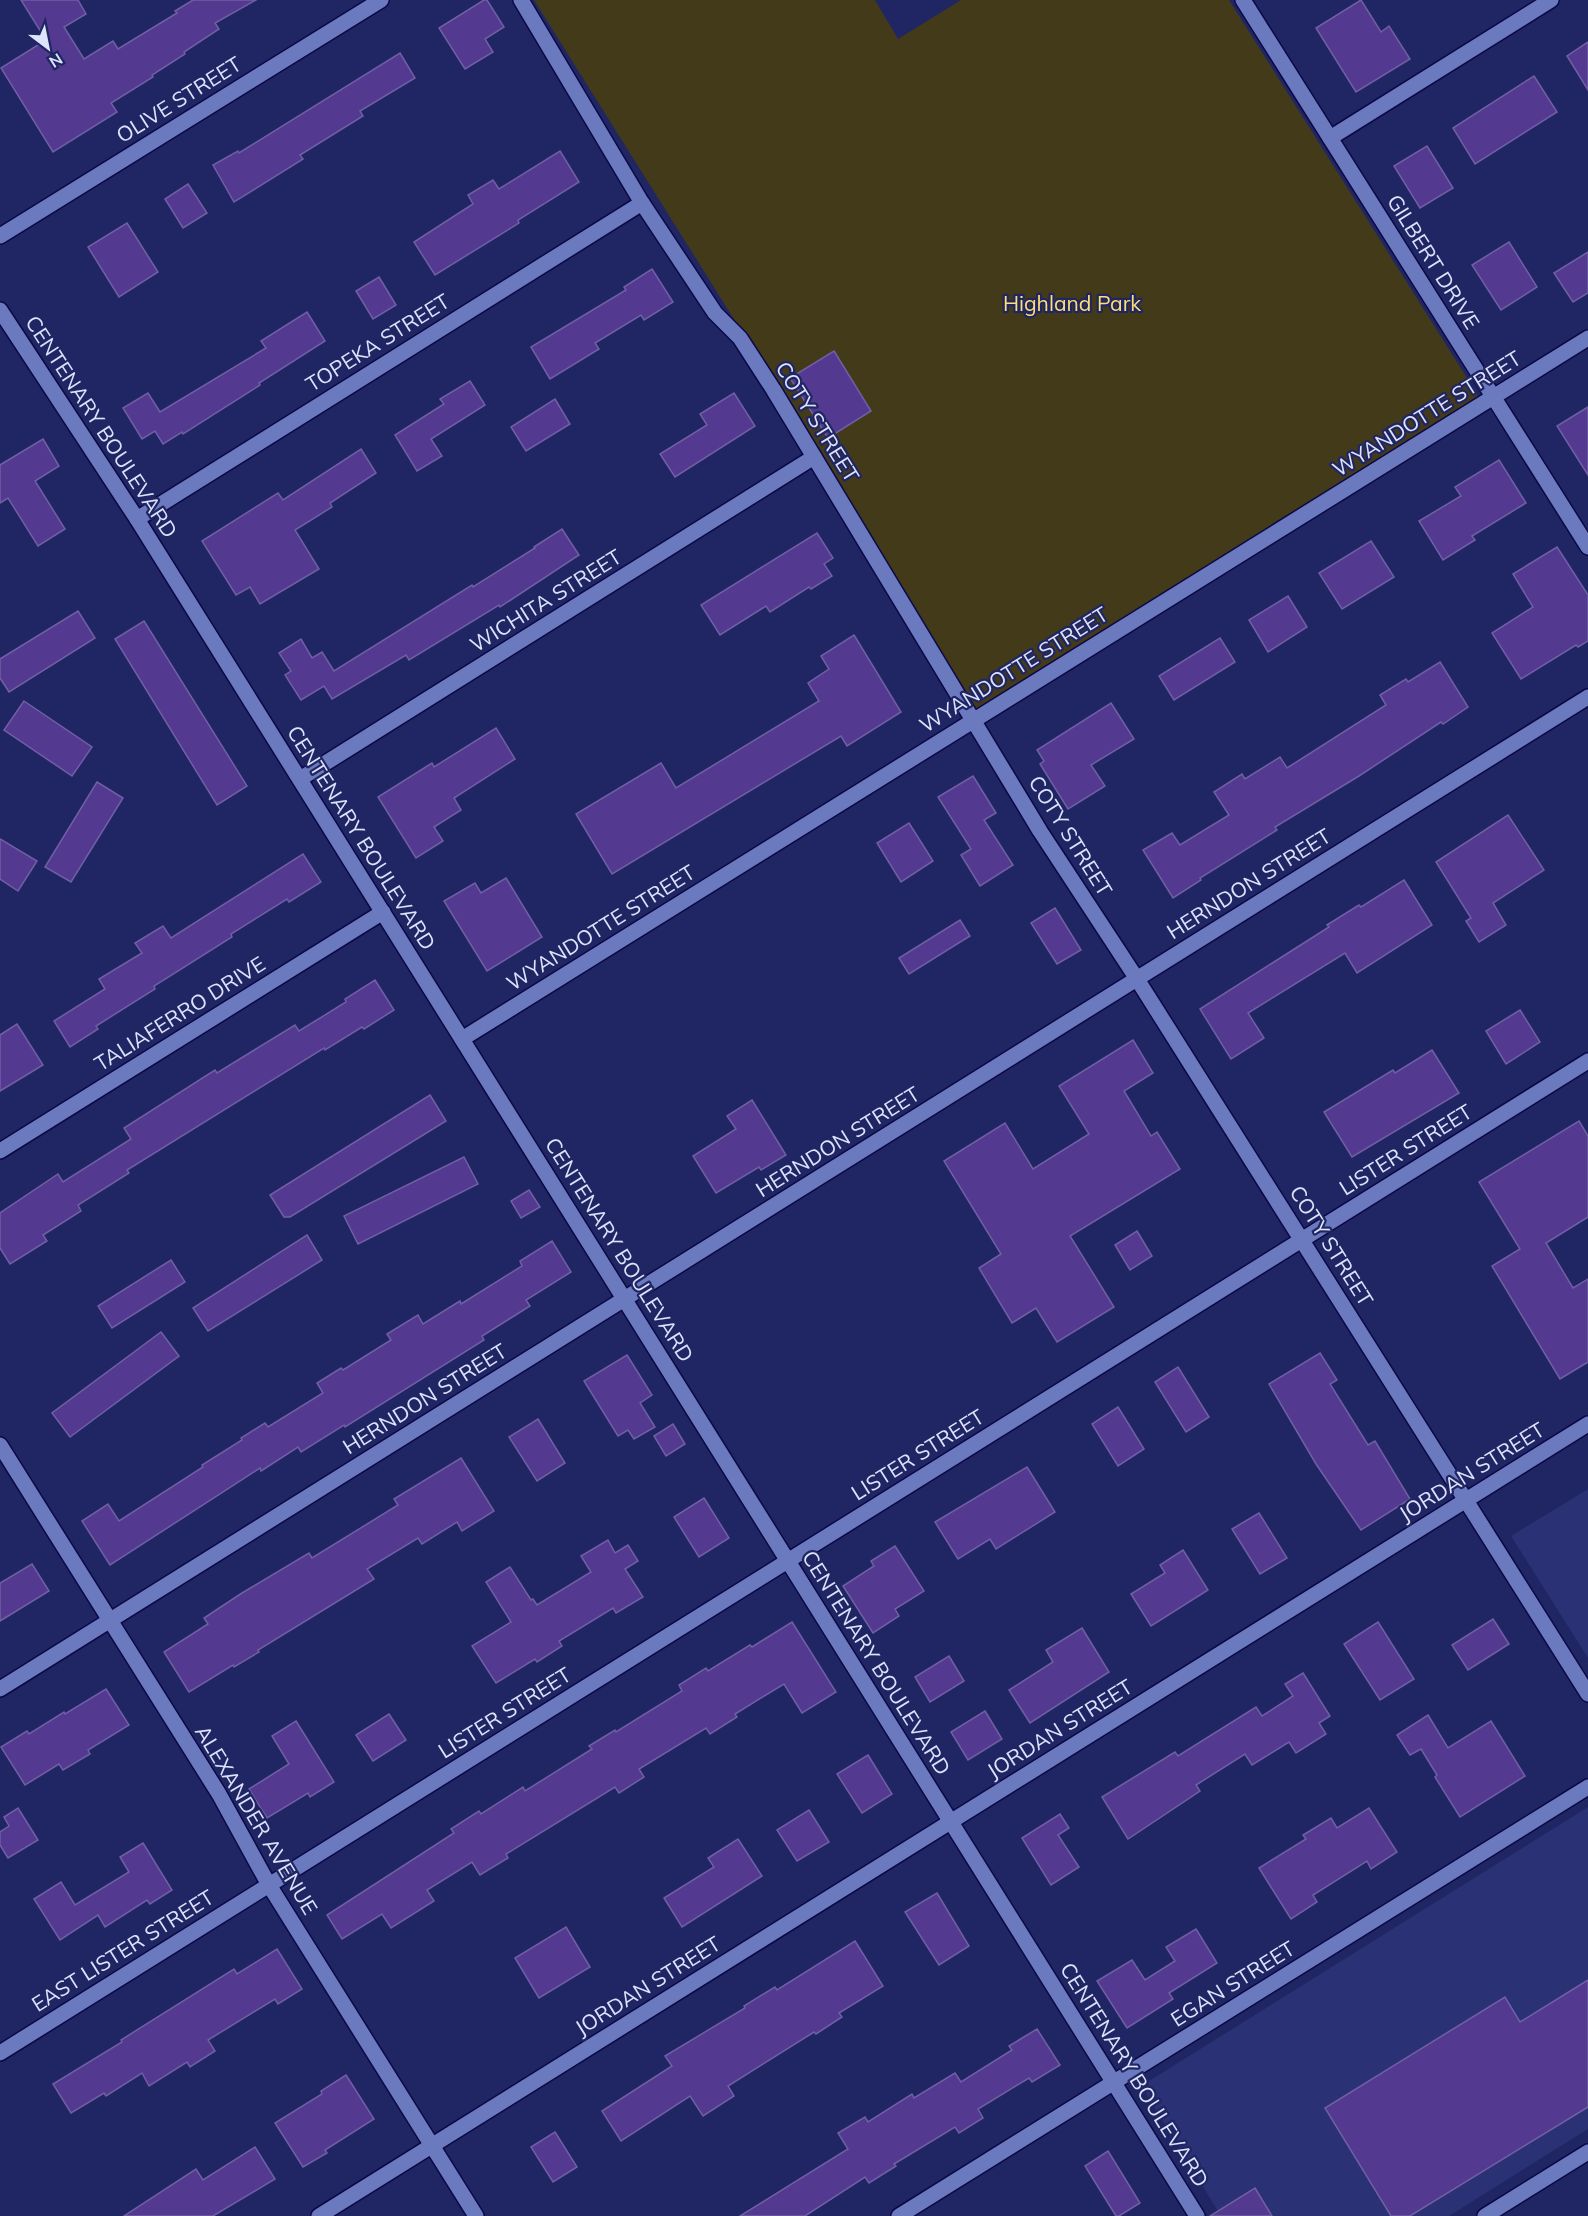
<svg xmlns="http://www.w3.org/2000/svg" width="1588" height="2216" viewBox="0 0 1588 2216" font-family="Mulish,sans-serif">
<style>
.built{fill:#2a3174}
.green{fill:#433a1a}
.building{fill:#543990;stroke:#705fa4;stroke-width:1.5}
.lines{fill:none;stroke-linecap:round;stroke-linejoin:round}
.minor-casing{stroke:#0c0946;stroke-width:18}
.minor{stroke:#6b7abf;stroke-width:15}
.labels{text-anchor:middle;stroke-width:4.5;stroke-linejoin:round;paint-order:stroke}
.street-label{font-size:21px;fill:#dde3fa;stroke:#202664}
.park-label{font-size:21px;fill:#fedf71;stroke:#202664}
</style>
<rect width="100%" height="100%" fill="#202664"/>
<g class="built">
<polygon points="1588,1489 1588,1658 1511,1536"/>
<polygon points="1588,1807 1588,2129 1449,2216 1221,2216 1148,2097 1146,2092 1149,2081"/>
</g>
<polygon class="green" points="534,0 875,0 898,39 961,0 1229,0 1479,397 975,713 814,447"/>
<g class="building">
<polygon points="21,0 78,0 86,14 64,27 84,59 113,41 118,49 177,13 175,11 193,0 256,0 215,23 219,29 184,52 185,54 152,75 153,77 111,103 117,112 53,152 1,68 46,40"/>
<polygon points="484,0 487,0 504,27 485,39 493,52 465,69 439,28"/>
<polygon points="1361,0 1381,32 1389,26 1410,59 1356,92 1316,28"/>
<polygon points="1588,42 1588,90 1567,56"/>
<polygon points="400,53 415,78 360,111 363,116 300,155 303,159 234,202 213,165 238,151 239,153"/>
<polygon points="1534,76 1557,112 1475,164 1453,128"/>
<polygon points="1427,146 1453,188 1420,208 1394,166"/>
<polygon points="560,151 579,182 518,220 519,223 435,275 414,242 473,204 468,195 493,180 499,189"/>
<polygon points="188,184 207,213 183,228 165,199"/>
<polygon points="127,223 158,272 119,297 88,247"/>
<polygon points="1509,242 1537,287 1501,310 1472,265"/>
<polygon points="1588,252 1588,293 1573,302 1554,273"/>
<polygon points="652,269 673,302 644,320 641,315 595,343 599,349 550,379 531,347 626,290 624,287"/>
<polygon points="379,277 396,305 373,319 356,291"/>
<polygon points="307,312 325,341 259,383 260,385 183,434 182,432 163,444 155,431 142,439 123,408 148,393 160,412 266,348 261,341"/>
<polygon points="834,351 871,411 828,438 790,378"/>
<polygon points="470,381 485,405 431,439 442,456 417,471 395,435 444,404 440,399"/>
<polygon points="734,393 755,426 675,477 660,454 707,425 700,414"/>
<polygon points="555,399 570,424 526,451 511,427"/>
<polygon points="1588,407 1588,475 1557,426"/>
<polygon points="43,439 59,466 35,481 65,529 38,546 8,498 0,503 0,465"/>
<polygon points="361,449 376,473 330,503 332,507 295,530 319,569 260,604 250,587 236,595 202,541 278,493 283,500"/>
<polygon points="1499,460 1526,503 1472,536 1475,540 1443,560 1419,521 1461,496 1455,487"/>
<polygon points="562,529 579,555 500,607 499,605 409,660 406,655 332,699 324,686 301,700 285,675 291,671 279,653 301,639 312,658 322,652 334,671 472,585 473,587 535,548 534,547"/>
<polygon points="817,533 833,558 824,564 832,576 811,589 809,587 770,612 766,606 720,635 701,605"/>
<polygon points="1371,541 1394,577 1342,609 1319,573"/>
<polygon points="1557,547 1588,595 1588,641 1578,647 1576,645 1521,679 1492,633 1533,607 1513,574"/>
<polygon points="1288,596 1307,627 1268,652 1249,620"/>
<polygon points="78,611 95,638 9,692 0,678 0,659"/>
<polygon points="144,621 247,786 217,805 115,639"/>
<polygon points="854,635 901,712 847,746 841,736 612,874 576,814 661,763 676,788 819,701 808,683 829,669 821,656"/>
<polygon points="1220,638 1235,662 1174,700 1159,676"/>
<polygon points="1440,662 1468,707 1443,724 1441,722 1359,776 1275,827 1277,830 1200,878 1201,880 1173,898 1143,850 1172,833 1180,845 1229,815 1214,792 1242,774 1245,779 1280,757 1287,768 1386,705 1380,695 1406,679 1408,682"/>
<polygon points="24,701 92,747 72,776 4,730"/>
<polygon points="1111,703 1134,739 1091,765 1105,786 1068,809 1040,764 1044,761 1037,750"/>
<polygon points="496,728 515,759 454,798 461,810 434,827 443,841 416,858 378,797 432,763 434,767"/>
<polygon points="973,776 996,813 984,820 1013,865 980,886 961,855 971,849 938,797"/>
<polygon points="97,782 123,798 71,882 45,867"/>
<polygon points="1508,815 1544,870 1493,903 1506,925 1479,942 1466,921 1471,918 1436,862"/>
<polygon points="909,823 933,861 901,882 877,843"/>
<polygon points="0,839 37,861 18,891 0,879"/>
<polygon points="303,854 321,882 289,902 287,899 231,934 232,937 154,986 155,989 96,1026 98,1029 70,1047 54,1021 105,989 99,979 142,953 135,943 163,926 171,938"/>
<polygon points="506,878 542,937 487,971 444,901 475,883 481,893"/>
<polygon points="1404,880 1432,925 1357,973 1345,953 1248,1013 1264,1038 1231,1059 1200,1009 1329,927 1327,925 1359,905 1361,907"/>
<polygon points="1055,908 1081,950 1057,964 1031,923"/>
<polygon points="960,920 970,936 909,974 899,958"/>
<polygon points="375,980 394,1010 364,1029 362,1027 325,1050 324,1048 127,1170 129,1173 78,1205 81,1211 43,1235 47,1241 10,1264 0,1248 0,1213 58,1174 63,1182 131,1139 124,1128 215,1070 217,1073 295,1025 299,1031 346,1002 345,999"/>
<polygon points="1520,1010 1540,1042 1506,1064 1486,1031"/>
<polygon points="17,1024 43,1065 0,1091 0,1035"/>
<polygon points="1133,1040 1153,1073 1124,1091 1151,1136 1157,1132 1180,1169 1070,1236 1114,1307 1057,1342 1036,1308 1012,1323 979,1268 1001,1254 944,1161 1005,1123 1033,1169 1089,1134 1059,1086"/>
<polygon points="1432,1050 1459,1093 1352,1157 1324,1112 1393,1070 1395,1073"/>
<polygon points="430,1095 446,1121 290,1217 284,1217 270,1195"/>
<polygon points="752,1100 786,1155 761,1170 759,1167 716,1193 693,1156 736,1129 727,1116"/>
<polygon points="1579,1121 1588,1136 1588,1217 1546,1243 1573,1288 1588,1279 1588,1362 1560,1379 1492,1266 1520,1249 1479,1182"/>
<polygon points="464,1157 478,1184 358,1244 344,1216"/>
<polygon points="529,1190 540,1207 521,1218 511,1201"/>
<polygon points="1137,1231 1152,1256 1130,1270 1115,1245"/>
<polygon points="307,1235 322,1260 208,1331 193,1308"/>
<polygon points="552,1241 571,1272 526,1300 530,1306 482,1336 484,1340 345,1427 344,1425 301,1452 298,1447 261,1471 260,1468 110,1565 82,1521 108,1504 119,1521 203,1467 202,1465 242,1440 241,1438 265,1423 268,1427 323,1393 317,1383 341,1368 343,1370 391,1340 387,1334 418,1315 423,1324 460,1301 461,1304 522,1266 520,1261"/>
<polygon points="171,1260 185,1282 112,1328 98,1306"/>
<polygon points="161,1332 179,1356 70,1437 52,1413"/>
<polygon points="1320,1353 1337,1380 1330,1384 1368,1445 1375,1441 1410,1499 1361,1530 1316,1464 1269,1384"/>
<polygon points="627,1355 652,1395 640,1403 655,1427 634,1439 628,1430 618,1436 584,1381"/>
<polygon points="1178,1367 1209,1417 1186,1432 1155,1382"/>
<polygon points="1118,1407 1144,1449 1118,1466 1092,1424"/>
<polygon points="538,1419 565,1463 537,1481 509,1437"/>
<polygon points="673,1424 685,1444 666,1456 654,1436"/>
<polygon points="461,1458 494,1511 462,1531 457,1522 422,1544 418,1538 367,1569 374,1579 258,1650 259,1652 234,1667 233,1665 189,1692 164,1652 208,1624 204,1618 242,1593 309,1553 312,1558 398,1505 394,1499"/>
<polygon points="1027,1467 1055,1512 996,1549 990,1539 958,1559 935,1522"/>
<polygon points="704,1498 729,1538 699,1557 674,1517"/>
<polygon points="1259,1513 1287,1558 1260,1574 1232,1529"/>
<polygon points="608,1540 615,1553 628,1545 638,1561 625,1569 643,1597 616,1613 613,1608 559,1641 562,1646 537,1662 535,1659 496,1683 472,1646 511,1622 486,1582 510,1567 531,1600 533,1599 537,1605 591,1572 581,1556"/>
<polygon points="895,1546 924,1591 895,1609 899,1616 873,1633 843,1586 874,1566 871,1561"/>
<polygon points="1183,1550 1208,1590 1151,1626 1131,1594 1165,1573 1160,1565"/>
<polygon points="32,1564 49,1591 0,1621 0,1583"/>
<polygon points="1493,1619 1509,1644 1468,1670 1452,1645"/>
<polygon points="792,1622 836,1692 802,1713 784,1684 735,1714 737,1717 710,1734 706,1728 639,1769 644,1777 619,1793 615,1787 506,1854 508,1858 480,1875 472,1862 427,1890 434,1901 391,1928 382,1914 342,1939 327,1915 454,1833 451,1829 479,1811 481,1814 523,1787 525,1791 592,1749 589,1746 615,1730 616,1732 682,1691 679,1685 706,1668 708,1671 750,1645 752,1647"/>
<polygon points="1378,1622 1414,1679 1380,1700 1344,1644"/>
<polygon points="1082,1628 1109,1672 1030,1723 1009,1690 1053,1662 1046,1650"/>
<polygon points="949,1656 964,1681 930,1702 915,1677"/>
<polygon points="1303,1673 1330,1716 1319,1723 1326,1734 1296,1753 1289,1742 1252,1765 1245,1754 1196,1785 1200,1791 1128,1839 1102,1797 1175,1752 1178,1756 1256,1707 1262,1716 1293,1696 1285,1684"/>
<polygon points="106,1689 129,1725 88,1750 90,1754 63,1770 59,1764 25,1785 1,1747 27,1731 29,1734 64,1712 65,1714"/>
<polygon points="985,1711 1002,1739 968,1760 951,1732"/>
<polygon points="389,1714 406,1740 373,1761 356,1735"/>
<polygon points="1428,1715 1448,1748 1491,1721 1525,1776 1460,1817 1435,1777 1437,1775 1421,1749 1410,1755 1397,1735"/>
<polygon points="296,1721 334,1782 310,1797 308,1793 267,1818 249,1789 289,1764 272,1736"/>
<polygon points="868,1755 892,1794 862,1813 837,1774"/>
<polygon points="18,1808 38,1840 8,1858 0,1845 0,1832 9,1826 4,1817"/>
<polygon points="1369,1808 1397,1852 1371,1869 1367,1861 1313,1895 1317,1902 1291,1919 1259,1868 1306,1839 1303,1835 1331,1818 1337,1828"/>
<polygon points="809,1810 829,1842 797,1861 777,1830"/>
<polygon points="1060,1814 1069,1828 1058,1835 1079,1867 1051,1885 1022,1838"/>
<polygon points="738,1839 762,1876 682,1927 664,1898 714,1867 708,1858"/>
<polygon points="143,1843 172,1890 150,1904 147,1900 105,1927 98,1915 60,1940 34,1899 61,1882 75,1905 129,1872 120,1857"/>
<polygon points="937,1893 969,1946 939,1965 905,1912"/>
<polygon points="566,1927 590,1967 539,1998 515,1958"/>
<polygon points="1196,1929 1217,1963 1169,1993 1173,1999 1127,2028 1097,1981 1132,1960 1145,1980 1175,1961 1166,1947"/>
<polygon points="855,1941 883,1986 839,2013 842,2017 816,2034 814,2032 728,2086 734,2096 703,2116 690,2096 621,2141 602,2111 672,2066 665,2056 745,2008 744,2006 775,1987 777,1990"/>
<polygon points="277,1949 302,1989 278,2004 275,1999 208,2040 215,2051 190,2067 187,2062 149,2086 142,2073 106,2096 104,2093 71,2113 53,2084 122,2042 121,2040 234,1969 237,1974"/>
<polygon points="1588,1980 1588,2107 1410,2216 1391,2216 1325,2108 1505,1997 1520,2022"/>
<polygon points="1037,2029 1060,2065 1032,2082 1029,2078 978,2109 983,2118 959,2133 955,2127 894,2164 896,2166 869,2183 865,2177 805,2216 740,2216 848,2149 838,2133 865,2117 868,2122 912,2094 914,2098 955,2073 961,2082 1012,2050 1009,2046"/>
<polygon points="346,2075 374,2119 325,2150 327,2153 303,2167 275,2123 322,2094 321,2091"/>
<polygon points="555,2132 577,2167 553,2182 531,2147"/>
<polygon points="255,2147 275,2179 213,2216 124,2216 196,2169 203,2180"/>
<polygon points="1108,2151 1140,2203 1119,2216 1116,2216 1085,2166"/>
<polygon points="1255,2188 1272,2216 1210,2216"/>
</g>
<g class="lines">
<defs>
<g id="minor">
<polyline points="521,0 642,203 715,313 740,338 773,389 1040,831 1137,979 1588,1694"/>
<polyline points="1243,0 1588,547"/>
<polyline points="1330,138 1551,0"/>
<polyline points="0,236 381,0"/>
<polyline points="0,310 137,519 1197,2216"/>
<polyline points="137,519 642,203"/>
<polyline points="300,779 814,457"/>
<polyline points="462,1039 1588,338"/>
<polyline points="0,1151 383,912"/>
<polyline points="0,1445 219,1794 269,1885 476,2216"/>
<polyline points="0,1689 1588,697"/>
<polyline points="0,2053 1588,1061"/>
<polyline points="319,2216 1588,1424"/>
<polyline points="899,2216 1588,1787"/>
<polyline points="1485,2216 1588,2152"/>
</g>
</defs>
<use href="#minor" class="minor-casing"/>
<use href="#minor" class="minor"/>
</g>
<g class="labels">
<g class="street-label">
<text transform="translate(179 100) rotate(-32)" y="7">OLIVE STREET</text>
<text transform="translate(1433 262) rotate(58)" y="7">GILBERT DRIVE</text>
<text transform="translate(378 343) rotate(-32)" y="7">TOPEKA STREET</text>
<text transform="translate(1427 414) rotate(-32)" y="7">WYANDOTTE STREET</text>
<text transform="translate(817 422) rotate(58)" y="7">COTY STREET</text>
<text transform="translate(101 427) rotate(57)" y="7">CENTENARY BOULEVARD</text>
<text transform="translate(546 601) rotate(-32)" y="7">WICHITA STREET</text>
<text transform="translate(1014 670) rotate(-32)" y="7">WYANDOTTE STREET</text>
<text transform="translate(1070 836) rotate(58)" y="7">COTY STREET</text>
<text transform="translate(361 838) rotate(58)" y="7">CENTENARY BOULEVARD</text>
<text transform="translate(1249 884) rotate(-32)" y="7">HERNDON STREET</text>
<text transform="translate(601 928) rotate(-32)" y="7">WYANDOTTE STREET</text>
<text transform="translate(180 1014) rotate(-32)" y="7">TALIAFERRO DRIVE</text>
<text transform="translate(838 1142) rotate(-32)" y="7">HERNDON STREET</text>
<text transform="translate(1406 1150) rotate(-32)" y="7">LISTER STREET</text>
<text transform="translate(1331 1246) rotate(58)" y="7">COTY STREET</text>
<text transform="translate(619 1250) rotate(58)" y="7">CENTENARY BOULEVARD</text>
<text transform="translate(425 1399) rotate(-32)" y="7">HERNDON STREET</text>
<text transform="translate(918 1455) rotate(-32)" y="7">LISTER STREET</text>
<text transform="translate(1472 1472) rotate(-32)" y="7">JORDAN STREET</text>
<text transform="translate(876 1663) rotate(58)" y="7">CENTENARY BOULEVARD</text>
<text transform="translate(505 1713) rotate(-32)" y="7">LISTER STREET</text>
<text transform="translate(1060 1729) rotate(-32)" y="7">JORDAN STREET</text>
<text transform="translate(256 1820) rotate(59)" y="7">ALEXANDER AVENUE</text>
<text transform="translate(123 1951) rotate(-32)" y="7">EAST LISTER STREET</text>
<text transform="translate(1233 1984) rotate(-32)" y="7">EGAN STREET</text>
<text transform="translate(648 1986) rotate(-32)" y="7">JORDAN STREET</text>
<text transform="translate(1134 2075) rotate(58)" y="7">CENTENARY BOULEVARD</text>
</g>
<g class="park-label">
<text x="1072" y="311">Highland Park</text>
</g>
</g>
<g transform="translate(48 48) rotate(148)" stroke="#202664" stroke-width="4.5" paint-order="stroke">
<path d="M0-4.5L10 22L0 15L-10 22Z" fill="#dde3fa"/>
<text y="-9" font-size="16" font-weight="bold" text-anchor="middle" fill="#dde3fa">N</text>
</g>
</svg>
